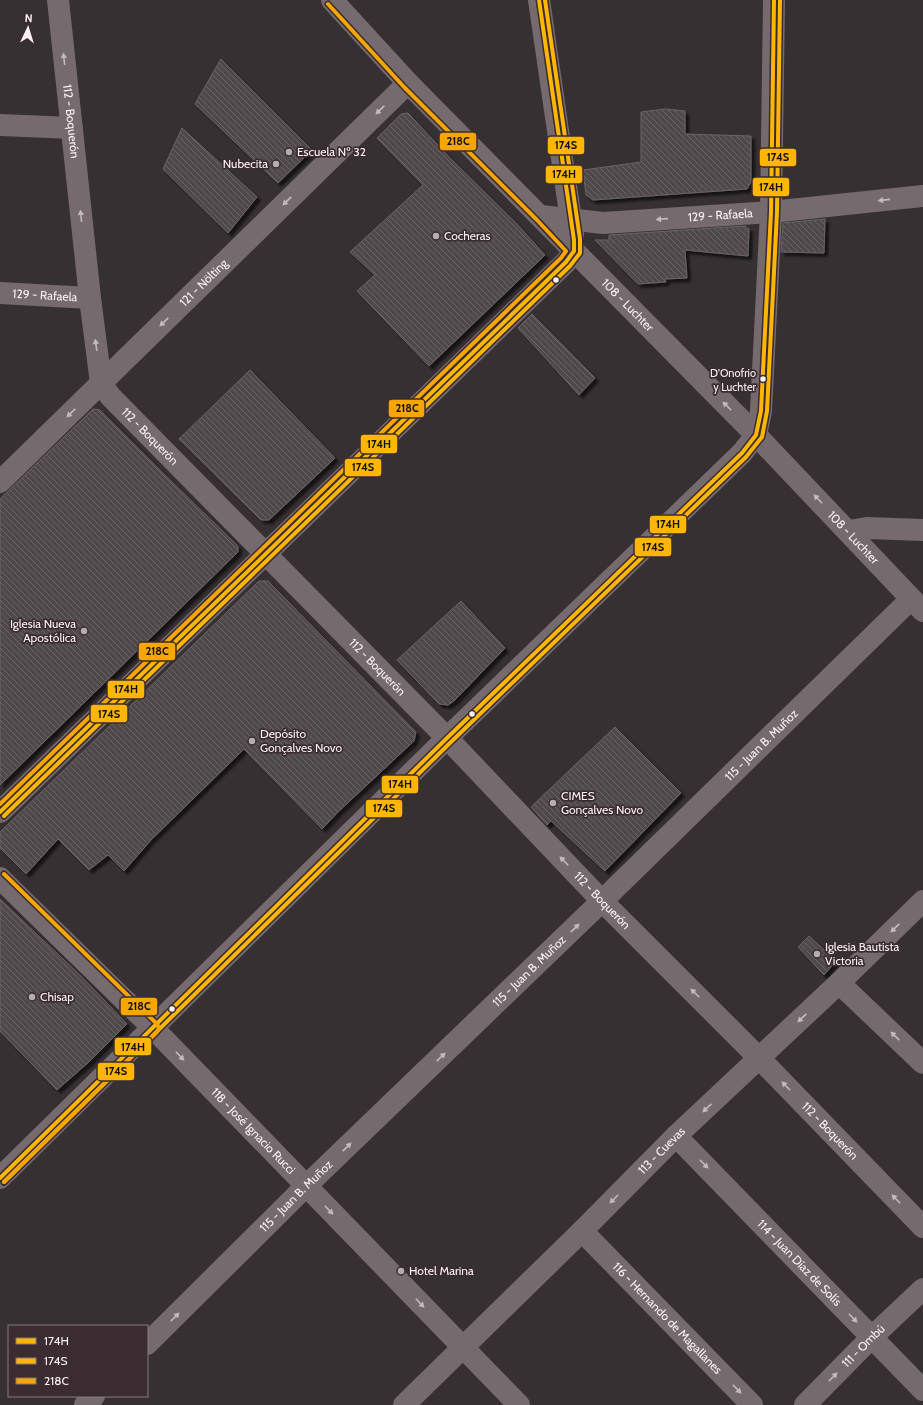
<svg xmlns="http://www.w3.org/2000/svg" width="923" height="1405" viewBox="0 0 923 1405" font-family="Cabin,sans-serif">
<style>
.building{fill:url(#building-back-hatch);stroke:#6a6466;filter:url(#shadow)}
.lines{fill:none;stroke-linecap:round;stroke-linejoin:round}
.minor{stroke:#756a6e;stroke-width:22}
.bus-1-casing{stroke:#3a2c31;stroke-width:7}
.bus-2-casing{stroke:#3a2c31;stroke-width:7}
.bus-3-casing{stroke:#3a2c31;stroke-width:7}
.bus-1{stroke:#feb600;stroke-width:4}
.bus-2{stroke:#feb600;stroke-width:4}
.bus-3{stroke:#f7a600;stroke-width:4}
.oneway{fill:#c5bbbe}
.poi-dot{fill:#b6adb0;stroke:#3a2c31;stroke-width:1.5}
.bus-dot{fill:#fbf1f4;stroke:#3a2c31;stroke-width:1.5}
.labels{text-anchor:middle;stroke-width:3.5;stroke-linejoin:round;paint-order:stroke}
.bus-label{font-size:11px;fill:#fbf1f4;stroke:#3a2c31;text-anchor:end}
.street-label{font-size:12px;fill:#fbf1f4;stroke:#3a2c31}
.poi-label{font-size:12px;fill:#fbf1f4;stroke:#3a2c31;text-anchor:start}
.line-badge{stroke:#3a2c31;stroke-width:1.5}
.pale-badge-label{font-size:11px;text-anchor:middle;font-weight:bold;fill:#111}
</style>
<defs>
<pattern id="building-back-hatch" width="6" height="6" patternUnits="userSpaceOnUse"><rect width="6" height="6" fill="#4f494b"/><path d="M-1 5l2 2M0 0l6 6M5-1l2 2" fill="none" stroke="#696466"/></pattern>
<filter id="shadow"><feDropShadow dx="3.5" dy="3.5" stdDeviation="1" flood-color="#0009"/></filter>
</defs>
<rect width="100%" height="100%" fill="#363032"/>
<g class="building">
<polygon points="221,59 312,150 278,183 195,104"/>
<polygon points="665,109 685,111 685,134 751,136 751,182 747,189 593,200 586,195 583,170 641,162 641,112"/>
<polygon points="408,113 450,158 517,224 545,255 429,366 357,291 375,275 350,252 423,185 377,138 401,114"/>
<polygon points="182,128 257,197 228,233 163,169"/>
<polygon points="825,219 824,253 781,252 783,223"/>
<polygon points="745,226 749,229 748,256 685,250 687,278 665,279 666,282 638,284 595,240 609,240 609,235"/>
<polygon points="532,314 595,378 579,395 518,328"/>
<polygon points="250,370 335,458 269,520 261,520 179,439"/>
<polygon points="93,409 100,410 167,477 238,546 238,552 0,785 0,499"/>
<polygon points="259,581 268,581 416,732 414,741 338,812 322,829 244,749 151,840 124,871 108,855 89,870 58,839 26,874 0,848 0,832"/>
<polygon points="461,601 505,648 454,701 448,705 439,704 397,660"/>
<polygon points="615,727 681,793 605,871 551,821 547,825 531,807"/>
<polygon points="0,899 83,978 127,1024 90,1061 57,1090 0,1031"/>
<polygon points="809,936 836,961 824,975 798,947"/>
</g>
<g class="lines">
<g class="minor">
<path id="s1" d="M58 0 90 298 101 383 110 396 447 738 602 901 760 1059 923 1227"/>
<path id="s2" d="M332 0 408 83 756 435 923 611"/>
<polyline points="539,0 573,234"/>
<polyline points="0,125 72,128"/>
<path id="s3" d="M541 216 603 223 771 212 923 196"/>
<path id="s4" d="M0 293 90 298"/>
<path id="s5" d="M0 482 408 83"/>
<polyline points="849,531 867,528 923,530"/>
<polyline points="0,812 566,262 574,251"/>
<path id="s6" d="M0 878 153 1028 519 1405"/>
<polyline points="839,983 923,1063"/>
<path id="s7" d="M676 1136 923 1390"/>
<polyline points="0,1178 447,738 742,453 756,435 761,411 771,212 774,0"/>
<path id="s8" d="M582 1231 752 1405"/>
<path id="s9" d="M147 1344 306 1186 602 901 911 599"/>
<polyline points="85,1405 94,1396"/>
<path id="s10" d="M404 1405 582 1231 676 1136 839 983 923 901"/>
<path id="s11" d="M805 1405 872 1337 923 1289"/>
</g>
<defs>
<g id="bus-1">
<polyline points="0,812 566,262 574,251 574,240 539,0"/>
<polyline points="0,1178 447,738 742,453 756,435 761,411 771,212 774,0"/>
</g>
<g id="bus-2">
<polyline points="4,816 570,266 580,253 580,239 545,0"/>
<polyline points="4,1182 451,742 746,457 762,437 767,411 777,212 780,0"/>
</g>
<g id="bus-3">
<polyline points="0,804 561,258 566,251 537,220 404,87 328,4"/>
<polyline points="4,874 157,1024 159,1028 157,1032 4,1182"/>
</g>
</defs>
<use href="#bus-1" class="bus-1-casing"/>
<use href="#bus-2" class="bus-2-casing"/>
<use href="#bus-3" class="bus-3-casing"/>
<use href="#bus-1" class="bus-1"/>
<use href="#bus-2" class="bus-2"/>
<use href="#bus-3" class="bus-3"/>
</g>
<defs><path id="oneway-solid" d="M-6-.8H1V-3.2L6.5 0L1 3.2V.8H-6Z"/></defs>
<g class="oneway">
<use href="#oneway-solid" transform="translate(64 59) rotate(-96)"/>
<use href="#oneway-solid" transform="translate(380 110) rotate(136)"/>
<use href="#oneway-solid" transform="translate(884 200) rotate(174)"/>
<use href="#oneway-solid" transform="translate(287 201) rotate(136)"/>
<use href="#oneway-solid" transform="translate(81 216) rotate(-96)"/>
<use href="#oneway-solid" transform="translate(662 219) rotate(176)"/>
<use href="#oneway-solid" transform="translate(164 322) rotate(136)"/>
<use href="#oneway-solid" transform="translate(96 345) rotate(-98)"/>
<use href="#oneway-solid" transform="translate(727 406) rotate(-135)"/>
<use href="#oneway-solid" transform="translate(71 413) rotate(136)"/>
<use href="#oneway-solid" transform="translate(818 499) rotate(-134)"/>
<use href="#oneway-solid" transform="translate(564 861) rotate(-134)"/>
<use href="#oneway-solid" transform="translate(575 928) rotate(-44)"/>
<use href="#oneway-solid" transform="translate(895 928) rotate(136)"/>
<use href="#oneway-solid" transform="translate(695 993) rotate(-135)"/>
<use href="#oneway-solid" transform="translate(802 1018) rotate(136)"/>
<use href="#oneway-solid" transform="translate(895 1036) rotate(-136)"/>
<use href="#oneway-solid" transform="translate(180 1056) rotate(46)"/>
<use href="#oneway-solid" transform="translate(441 1057) rotate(-44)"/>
<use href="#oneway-solid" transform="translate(786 1086) rotate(-134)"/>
<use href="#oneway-solid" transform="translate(707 1108) rotate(137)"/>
<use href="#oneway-solid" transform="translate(347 1147) rotate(-44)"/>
<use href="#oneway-solid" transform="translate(704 1164) rotate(46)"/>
<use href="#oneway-solid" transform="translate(614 1199) rotate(135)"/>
<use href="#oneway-solid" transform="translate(896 1199) rotate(-134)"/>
<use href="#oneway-solid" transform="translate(329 1210) rotate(46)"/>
<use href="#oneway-solid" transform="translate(420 1303) rotate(46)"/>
<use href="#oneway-solid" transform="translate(175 1317) rotate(-45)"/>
<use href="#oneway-solid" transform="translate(853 1318) rotate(46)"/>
<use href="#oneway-solid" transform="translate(833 1377) rotate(-46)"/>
<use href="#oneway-solid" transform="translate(737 1389) rotate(46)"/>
</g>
<g class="poi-dot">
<circle cx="289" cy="152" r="4"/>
<circle cx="276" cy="164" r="4"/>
<circle cx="436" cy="236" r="4"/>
<circle cx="84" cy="631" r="4"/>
<circle cx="252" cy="741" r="4"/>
<circle cx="553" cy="803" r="4"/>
<circle cx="817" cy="954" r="4"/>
<circle cx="32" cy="997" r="4"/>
<circle cx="401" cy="1271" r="4"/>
</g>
<g class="bus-dot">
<circle cx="556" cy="280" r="3.5"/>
<circle cx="763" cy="379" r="3.5"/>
<circle cx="472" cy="714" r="3.5"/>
<circle cx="172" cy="1009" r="3.5"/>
</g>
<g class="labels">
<g class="bus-label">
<text x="756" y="377">D'Onofrio<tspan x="756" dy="14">y Luchter</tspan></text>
</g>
<g class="street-label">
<text dy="4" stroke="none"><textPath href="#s1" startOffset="122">112 - Boquerón</textPath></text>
<text dy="4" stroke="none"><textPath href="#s3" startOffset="180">129 - Rafaela</textPath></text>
<text dy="4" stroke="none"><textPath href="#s5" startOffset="285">121 - Nölting</textPath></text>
<text dy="4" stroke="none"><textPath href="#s4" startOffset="45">129 - Rafaela</textPath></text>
<text dy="4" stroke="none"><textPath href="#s2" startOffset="425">108 - Luchter</textPath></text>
<text dy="4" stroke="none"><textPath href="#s1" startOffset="458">112 - Boquerón</textPath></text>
<text dy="4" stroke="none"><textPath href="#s2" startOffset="749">108 - Luchter</textPath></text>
<text dy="4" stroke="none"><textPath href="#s1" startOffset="782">112 - Boquerón</textPath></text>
<text dy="4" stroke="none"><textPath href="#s9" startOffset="858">115 - Juan B. Muñoz</textPath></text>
<text dy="4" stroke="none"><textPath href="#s1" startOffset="1106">112 - Boquerón</textPath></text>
<text dy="4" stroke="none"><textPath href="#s9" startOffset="534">115 - Juan B. Muñoz</textPath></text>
<text dy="4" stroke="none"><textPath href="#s6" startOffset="358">118 - José Ignacio Rucci</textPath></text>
<text dy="4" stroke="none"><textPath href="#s1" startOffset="1430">112 - Boquerón</textPath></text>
<text dy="4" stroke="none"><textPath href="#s10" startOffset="362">113 - Cuevas</textPath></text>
<text dy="4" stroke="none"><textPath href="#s9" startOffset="210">115 - Juan B. Muñoz</textPath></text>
<text dy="4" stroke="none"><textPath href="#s7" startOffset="177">114 - Juan Díaz de Solís</textPath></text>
<text dy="4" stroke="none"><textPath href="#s8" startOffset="122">116 - Hernando de Magallanes</textPath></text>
<text dy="4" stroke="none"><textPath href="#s11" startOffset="83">111 - Ombú</textPath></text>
</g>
<g class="poi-label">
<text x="297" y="156">Escuela Nº 32</text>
<text x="268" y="168" text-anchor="end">Nubecita</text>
<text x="444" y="240">Cocheras</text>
<text x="76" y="628" text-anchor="end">Iglesia Nueva<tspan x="76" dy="14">Apostólica</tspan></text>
<text x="260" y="738">Depósito<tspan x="260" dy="14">Gonçalves Novo</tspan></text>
<text x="561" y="800">CIMES<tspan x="561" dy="14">Gonçalves Novo</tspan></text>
<text x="825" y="951">Iglesia Bautista<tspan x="825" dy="14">Victoria</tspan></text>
<text x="40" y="1001">Chisap</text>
<text x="409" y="1275">Hotel Marina</text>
</g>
</g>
<g class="line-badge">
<rect x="439" y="132" width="38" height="19" rx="4" fill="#f7a600"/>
<rect x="547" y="136" width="38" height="19" rx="4" fill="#feb600"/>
<rect x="759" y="148" width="38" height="19" rx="4" fill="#feb600"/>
<rect x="545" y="165" width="38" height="19" rx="4" fill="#feb600"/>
<rect x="752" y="177" width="38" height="20" rx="4" fill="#feb600"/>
<rect x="388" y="399" width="37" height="19" rx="4" fill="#f7a600"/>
<rect x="360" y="434" width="38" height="20" rx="4" fill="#feb600"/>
<rect x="344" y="458" width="38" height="19" rx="4" fill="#feb600"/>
<rect x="649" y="515" width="38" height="19" rx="4" fill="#feb600"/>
<rect x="634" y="537" width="38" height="20" rx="4" fill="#feb600"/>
<rect x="138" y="642" width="38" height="19" rx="4" fill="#f7a600"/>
<rect x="107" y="680" width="38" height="19" rx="4" fill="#feb600"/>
<rect x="90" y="704" width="38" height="19" rx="4" fill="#feb600"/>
<rect x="381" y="775" width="38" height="19" rx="4" fill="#feb600"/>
<rect x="365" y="799" width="38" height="19" rx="4" fill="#feb600"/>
<rect x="120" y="997" width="38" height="19" rx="4" fill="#f7a600"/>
<rect x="114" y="1037" width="38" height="19" rx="4" fill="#feb600"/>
<rect x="97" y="1062" width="38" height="19" rx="4" fill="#feb600"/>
</g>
<g class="pale-badge-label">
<text x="458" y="145">218C</text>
<text x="566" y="149">174S</text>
<text x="778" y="161">174S</text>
<text x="564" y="178">174H</text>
<text x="771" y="191">174H</text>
<text x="407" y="412">218C</text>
<text x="379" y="448">174H</text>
<text x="363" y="471">174S</text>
<text x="668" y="528">174H</text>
<text x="653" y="551">174S</text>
<text x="157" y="655">218C</text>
<text x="126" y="693">174H</text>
<text x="109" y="718">174S</text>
<text x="400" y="788">174H</text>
<text x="384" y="812">174S</text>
<text x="139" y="1010">218C</text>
<text x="133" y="1051">174H</text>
<text x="116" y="1075">174S</text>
</g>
<rect x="8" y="1325" width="140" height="72" fill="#3a2c31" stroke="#877b7f"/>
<rect x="16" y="1338" width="20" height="6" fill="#feb600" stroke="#877b7f"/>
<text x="44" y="1345" font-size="12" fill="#fbf1f4">174H</text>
<rect x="16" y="1358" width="20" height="6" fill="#feb600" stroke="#877b7f"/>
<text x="44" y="1365" font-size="12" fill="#fbf1f4">174S</text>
<rect x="16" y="1378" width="20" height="6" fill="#f7a600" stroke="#877b7f"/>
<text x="44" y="1385" font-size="12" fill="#fbf1f4">218C</text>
<g transform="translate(28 28) rotate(4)" stroke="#3a2c31" stroke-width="3" paint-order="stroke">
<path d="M0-3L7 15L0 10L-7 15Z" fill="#fbf1f4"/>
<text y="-6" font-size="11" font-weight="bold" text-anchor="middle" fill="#fbf1f4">N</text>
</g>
</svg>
